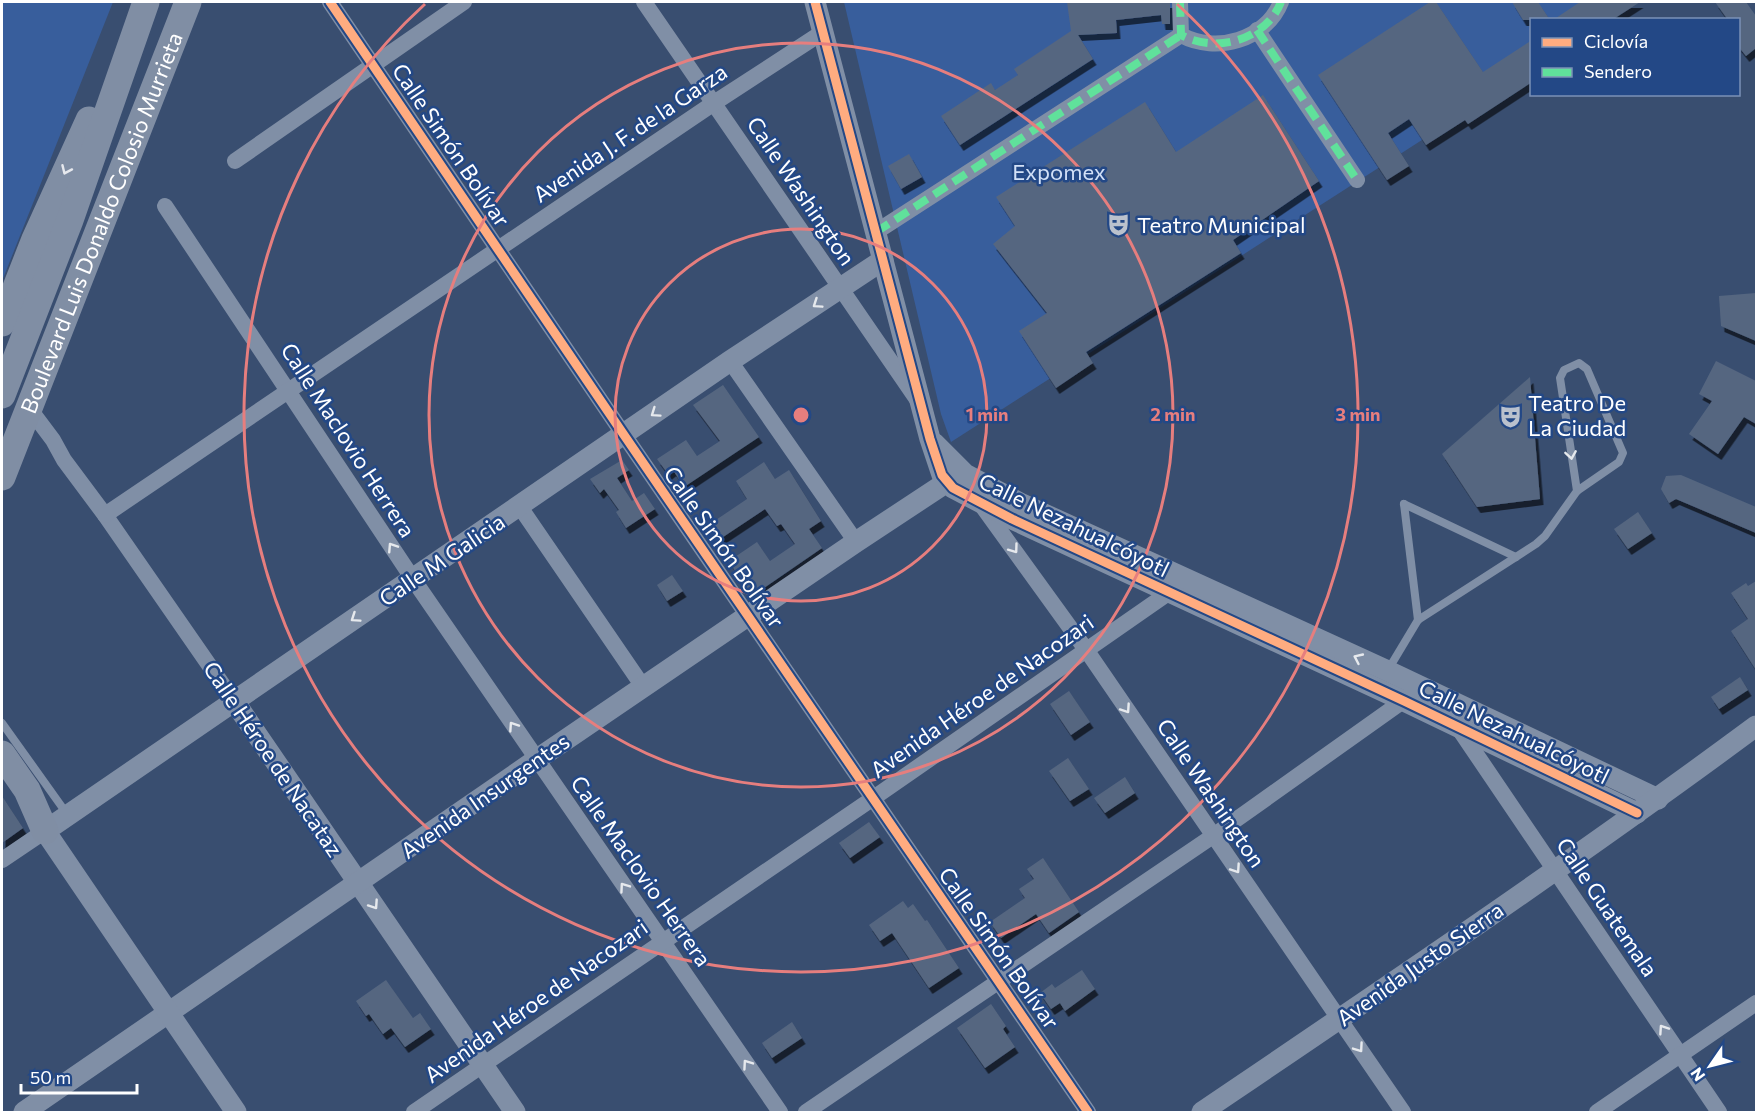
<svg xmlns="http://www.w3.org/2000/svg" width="1758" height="1114" viewBox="0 0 1758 1114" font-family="Commissioner,sans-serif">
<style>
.green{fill:#385e9c}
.building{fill:#556680;filter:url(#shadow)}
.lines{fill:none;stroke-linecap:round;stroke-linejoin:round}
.service{stroke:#808fa6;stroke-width:8}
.minor{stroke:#808fa6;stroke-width:16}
.tertiary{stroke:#808fa6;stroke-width:21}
.trunk{stroke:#808ea4;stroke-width:27}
.quiet{stroke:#60e19b;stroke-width:8;stroke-dasharray:15 8;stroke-linecap:butt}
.cycleway-casing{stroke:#234886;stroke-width:13}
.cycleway{stroke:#ffac80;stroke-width:9}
.oneway{stroke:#e6e8ed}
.oneway2{stroke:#e6e9ed}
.ring{fill:none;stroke:#e67e7e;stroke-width:3}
.labels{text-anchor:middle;stroke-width:5;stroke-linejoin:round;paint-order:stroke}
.street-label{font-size:22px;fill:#fff;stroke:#234886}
.park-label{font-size:22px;fill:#d2e0f7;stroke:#234886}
.poi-label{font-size:22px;fill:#fff;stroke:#234886;text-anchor:start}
.centre{fill:#e67e7e;stroke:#234886;stroke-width:3}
.ring-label{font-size:18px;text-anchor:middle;font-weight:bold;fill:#e67e7e;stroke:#234886;stroke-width:5;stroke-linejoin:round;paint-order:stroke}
</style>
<defs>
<filter id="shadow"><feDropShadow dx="3.5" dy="6" stdDeviation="0" flood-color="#0009"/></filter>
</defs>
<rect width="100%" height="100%" fill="#394e70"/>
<g class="green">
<polygon points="2,2 113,2 2,281"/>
<polygon points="844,2 1638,2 1610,19 1532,20 1531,70 951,442 941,414"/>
</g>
<g class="building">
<polygon points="1067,2 1170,2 1170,24 1162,24 1161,15 1116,20 1117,33 1078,35 1093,59 960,145 941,116 991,83 995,90 1018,75 1014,69 1071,31"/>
<polygon points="1430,2 1436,2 1483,72 1532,40 1532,82 1468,124 1465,120 1426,145 1409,119 1388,133 1409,166 1387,180 1318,75"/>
<polygon points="1512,2 1538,2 1550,20 1523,20"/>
<polygon points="1580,2 1640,2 1612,20 1553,20"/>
<polygon points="1715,2 1746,2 1756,16 1756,48 1746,56 1738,46 1738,20 1728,20"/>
<polygon points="1263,95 1319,181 1233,240 1241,253 1086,352 1093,363 1056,388 1019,331 1047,313 993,244 1015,226 996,197 1145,102 1176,152"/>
<polygon points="909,154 922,177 901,189 888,166"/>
<polygon points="1756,293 1756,341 1721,326 1719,296"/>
<polygon points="1716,361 1756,381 1756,424 1744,417 1718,454 1689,434 1712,401 1699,394"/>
<polygon points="1530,377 1540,499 1477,507 1442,454"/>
<polygon points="723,385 759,437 684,487 673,470 668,474 657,459 686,440 697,456 720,441 693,405"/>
<polygon points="622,460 629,470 617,478 632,501 644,493 655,509 626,528 616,512 619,510 604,489 600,493 590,479"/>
<polygon points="764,462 775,479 789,470 821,521 809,529 822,548 751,597 729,561 757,542 770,561 795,544 781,524 777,526 765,509 720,539 710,524 747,499 736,481"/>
<polygon points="1681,475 1756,507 1756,533 1676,499 1669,503 1661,489 1666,476"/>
<polygon points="1638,512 1652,533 1628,549 1614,529"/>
<polygon points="672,575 683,591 667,601 657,585"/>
<polygon points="1756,581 1756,670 1731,631 1748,619 1731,593 1746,583 1748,586"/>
<polygon points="1740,677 1748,690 1719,709 1711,697"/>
<polygon points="1069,691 1090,722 1071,735 1050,704"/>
<polygon points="1068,758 1089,789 1070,801 1049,771"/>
<polygon points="1125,777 1135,793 1105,813 1094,798"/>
<polygon points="2,796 23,828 2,843"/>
<polygon points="869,822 880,837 850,858 839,843"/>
<polygon points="1043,858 1079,912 1049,933 1036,914 1001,938 990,922 1025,898 1019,889 1034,879 1027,869"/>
<polygon points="903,901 908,908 913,904 925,921 927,920 959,968 929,988 892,933 880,941 869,925"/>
<polygon points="1082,970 1095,989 1065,1011 1060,1003 1051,1009 1040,993 1052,984 1055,988"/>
<polygon points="386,980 413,1018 420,1013 431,1029 405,1047 391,1028 383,1034 369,1014 366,1016 356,1001"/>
<polygon points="991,1004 1006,1026 1003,1029 1015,1047 985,1068 957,1028"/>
<polygon points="792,1022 802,1038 772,1058 762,1043"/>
</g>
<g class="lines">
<g class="service">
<polyline points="1404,504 1516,557"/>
<polyline points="1404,504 1418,620"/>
<polyline points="1388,670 1418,620 1536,544 1545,536 1577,491 1619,462 1623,453 1587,369 1579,363 1564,370 1560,378 1577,491"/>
<polyline points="2,723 67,814"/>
</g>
<g class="minor">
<polyline points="330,2 624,435 1088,1112"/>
<polyline points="644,2 916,398"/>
<path d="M1180 2 1181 35C1216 54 1266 40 1281 2"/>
<polyline points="1257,30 1357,180"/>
<polyline points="235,161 464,2"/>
<polyline points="165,206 413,579 780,1112"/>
<polyline points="876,232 1181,35"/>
<polyline points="730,361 856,542"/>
<polyline points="29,408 53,440 64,460 105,515 234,701"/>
<polyline points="980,503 1087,651 1403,1112"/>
<polyline points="520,507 644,688"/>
<polyline points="105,515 714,103 823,32"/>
<polyline points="1457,726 1719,1112"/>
<polyline points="2,860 45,831"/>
<polyline points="414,1112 872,799 1177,587"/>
<polyline points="806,1112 1213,836 1410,696"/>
<polyline points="1597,1112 1756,1003"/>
</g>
<g class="tertiary">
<polyline points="815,2 930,439 942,475 953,488 1012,519 1404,701 1637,813"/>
<polyline points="934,443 965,474 1020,503 1388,671 1658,799"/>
<polyline points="234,701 515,1112"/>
<polyline points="24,1112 536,760 856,542 947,482"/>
<polyline points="236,1112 45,831 730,361 883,260"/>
<path d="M1202 1112C1388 986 1575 860 1756 726"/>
</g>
<g class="trunk">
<polyline points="2,323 35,239 89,120"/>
<polyline points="2,395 70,220 146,2"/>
<path id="s1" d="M2 477 188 2"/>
<polyline points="2,754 27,790 45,831"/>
</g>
<g class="quiet">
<path d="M1180 2 1181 35C1216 54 1266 40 1281 2"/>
<polyline points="1257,30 1357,180"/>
<polyline points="876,232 1181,35"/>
</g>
<defs>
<g id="cycleway">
<polyline points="330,2 624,435 1088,1112"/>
<polyline points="815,2 930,439 942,475 953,488 1012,519 1404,701 1637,813"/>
</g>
</defs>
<use href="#cycleway" class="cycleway-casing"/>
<use href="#cycleway" class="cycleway"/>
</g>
<defs><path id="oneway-chevron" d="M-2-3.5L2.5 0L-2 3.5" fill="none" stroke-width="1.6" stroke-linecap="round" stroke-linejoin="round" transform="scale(1.5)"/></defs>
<use class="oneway" href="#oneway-chevron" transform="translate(66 170) rotate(114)"/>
<g class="oneway2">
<use href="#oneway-chevron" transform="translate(817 304) rotate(146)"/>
<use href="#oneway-chevron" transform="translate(655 413) rotate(145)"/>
<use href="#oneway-chevron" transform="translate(1571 455) rotate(81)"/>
<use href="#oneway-chevron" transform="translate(392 547) rotate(-123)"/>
<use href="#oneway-chevron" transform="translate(1014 549) rotate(54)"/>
<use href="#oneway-chevron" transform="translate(355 618) rotate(146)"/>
<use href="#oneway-chevron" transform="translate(1358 658) rotate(-155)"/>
<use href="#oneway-chevron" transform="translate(1126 709) rotate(56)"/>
<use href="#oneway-chevron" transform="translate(513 726) rotate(-124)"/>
<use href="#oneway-chevron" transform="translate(1236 869) rotate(56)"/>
<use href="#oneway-chevron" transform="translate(624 887) rotate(-125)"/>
<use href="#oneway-chevron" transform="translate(374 905) rotate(56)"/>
<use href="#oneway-chevron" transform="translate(1663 1029) rotate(-124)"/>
<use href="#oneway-chevron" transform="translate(1359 1048) rotate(55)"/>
<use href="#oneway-chevron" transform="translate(747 1064) rotate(-125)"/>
</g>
<g class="ring">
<circle cx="801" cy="415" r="186"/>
<circle cx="801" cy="415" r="372"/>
<path d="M1177 4A557 557 0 1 1 425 4"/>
</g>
<defs>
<symbol id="theatre-bare" viewBox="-9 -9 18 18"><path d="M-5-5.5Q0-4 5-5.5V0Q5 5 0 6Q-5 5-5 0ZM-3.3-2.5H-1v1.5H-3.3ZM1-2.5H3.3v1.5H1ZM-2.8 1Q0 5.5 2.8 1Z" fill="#bac1cd" stroke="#234886" stroke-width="2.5" paint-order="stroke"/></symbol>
</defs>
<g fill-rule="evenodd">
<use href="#theatre-bare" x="1102" y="208" width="33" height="33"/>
<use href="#theatre-bare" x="1494" y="400" width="33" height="33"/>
</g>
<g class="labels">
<g class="street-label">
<text transform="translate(630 133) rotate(-34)" y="8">Avenida J. F. de la Garza</text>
<text transform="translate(451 145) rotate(56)" y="8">Calle Simón Bolívar</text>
<text transform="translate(801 191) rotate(56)" y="8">Calle Washington</text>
<text dy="8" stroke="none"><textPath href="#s1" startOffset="273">Boulevard Luis Donaldo Colosio Murrieta</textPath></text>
<text transform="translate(348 440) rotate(57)" y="8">Calle Maclovio Herrera</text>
<text transform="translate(1074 525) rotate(26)" y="8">Calle Nezahualcóyotl</text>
<text transform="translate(724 547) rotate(55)" y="8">Calle Simón Bolívar</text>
<text transform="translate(442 560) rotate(-34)" y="8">Calle M Galicia</text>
<text transform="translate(982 696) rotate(-35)" y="8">Avenida Héroe de Nacozari</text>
<text transform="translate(1514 732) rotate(26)" y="8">Calle Nezahualcóyotl</text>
<text transform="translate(273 759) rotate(56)" y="8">Calle Héroe de Nacataz</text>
<text transform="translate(1211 793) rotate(56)" y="8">Calle Washington</text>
<text transform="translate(485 796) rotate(-35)" y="8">Avenida Insurgentes</text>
<text transform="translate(641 871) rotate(55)" y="8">Calle Maclovio Herrera</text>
<text transform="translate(1607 907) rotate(56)" y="8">Calle Guatemala</text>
<text transform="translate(999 948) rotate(55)" y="8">Calle Simón Bolívar</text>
<text transform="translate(1420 964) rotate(-35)" y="8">Avenida Justo Sierra</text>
<text transform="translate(536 1001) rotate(-35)" y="8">Avenida Héroe de Nacozari</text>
</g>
<g class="park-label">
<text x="1059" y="180">Expomex</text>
</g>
<g class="poi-label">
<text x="1137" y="233">Teatro Municipal</text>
<text x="1528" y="411">Teatro De<tspan x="1528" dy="25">La Ciudad</tspan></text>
</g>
</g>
<circle cx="801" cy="415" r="9" class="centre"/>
<g class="ring-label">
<text x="987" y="421">1 min</text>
<text x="1173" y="421">2 min</text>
<text x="1358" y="421">3 min</text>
</g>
<rect width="1758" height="1114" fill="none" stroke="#ffffff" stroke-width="6"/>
<rect x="1530" y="18" width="210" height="78" fill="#234886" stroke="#7b91b6" stroke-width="1.5"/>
<rect x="1542" y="38" width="30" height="9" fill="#ffac80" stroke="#7b91b6" stroke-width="1.5"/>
<text x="1584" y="48" font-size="18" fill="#ffffff">Ciclovía</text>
<rect x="1542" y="68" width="30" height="9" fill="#60e19b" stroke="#7b91b6" stroke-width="1.5"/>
<text x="1584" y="78" font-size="18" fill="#ffffff">Sendero</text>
<g transform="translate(1710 1066) rotate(235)" stroke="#234886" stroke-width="4.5" paint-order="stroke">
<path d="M0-4.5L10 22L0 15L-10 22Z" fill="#ffffff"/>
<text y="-9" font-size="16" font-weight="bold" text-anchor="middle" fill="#ffffff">N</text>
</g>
<path d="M21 1084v9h116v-9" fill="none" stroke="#ffffff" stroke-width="3"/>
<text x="30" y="1084" font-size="18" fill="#ffffff" stroke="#234886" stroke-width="4.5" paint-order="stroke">50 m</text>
</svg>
